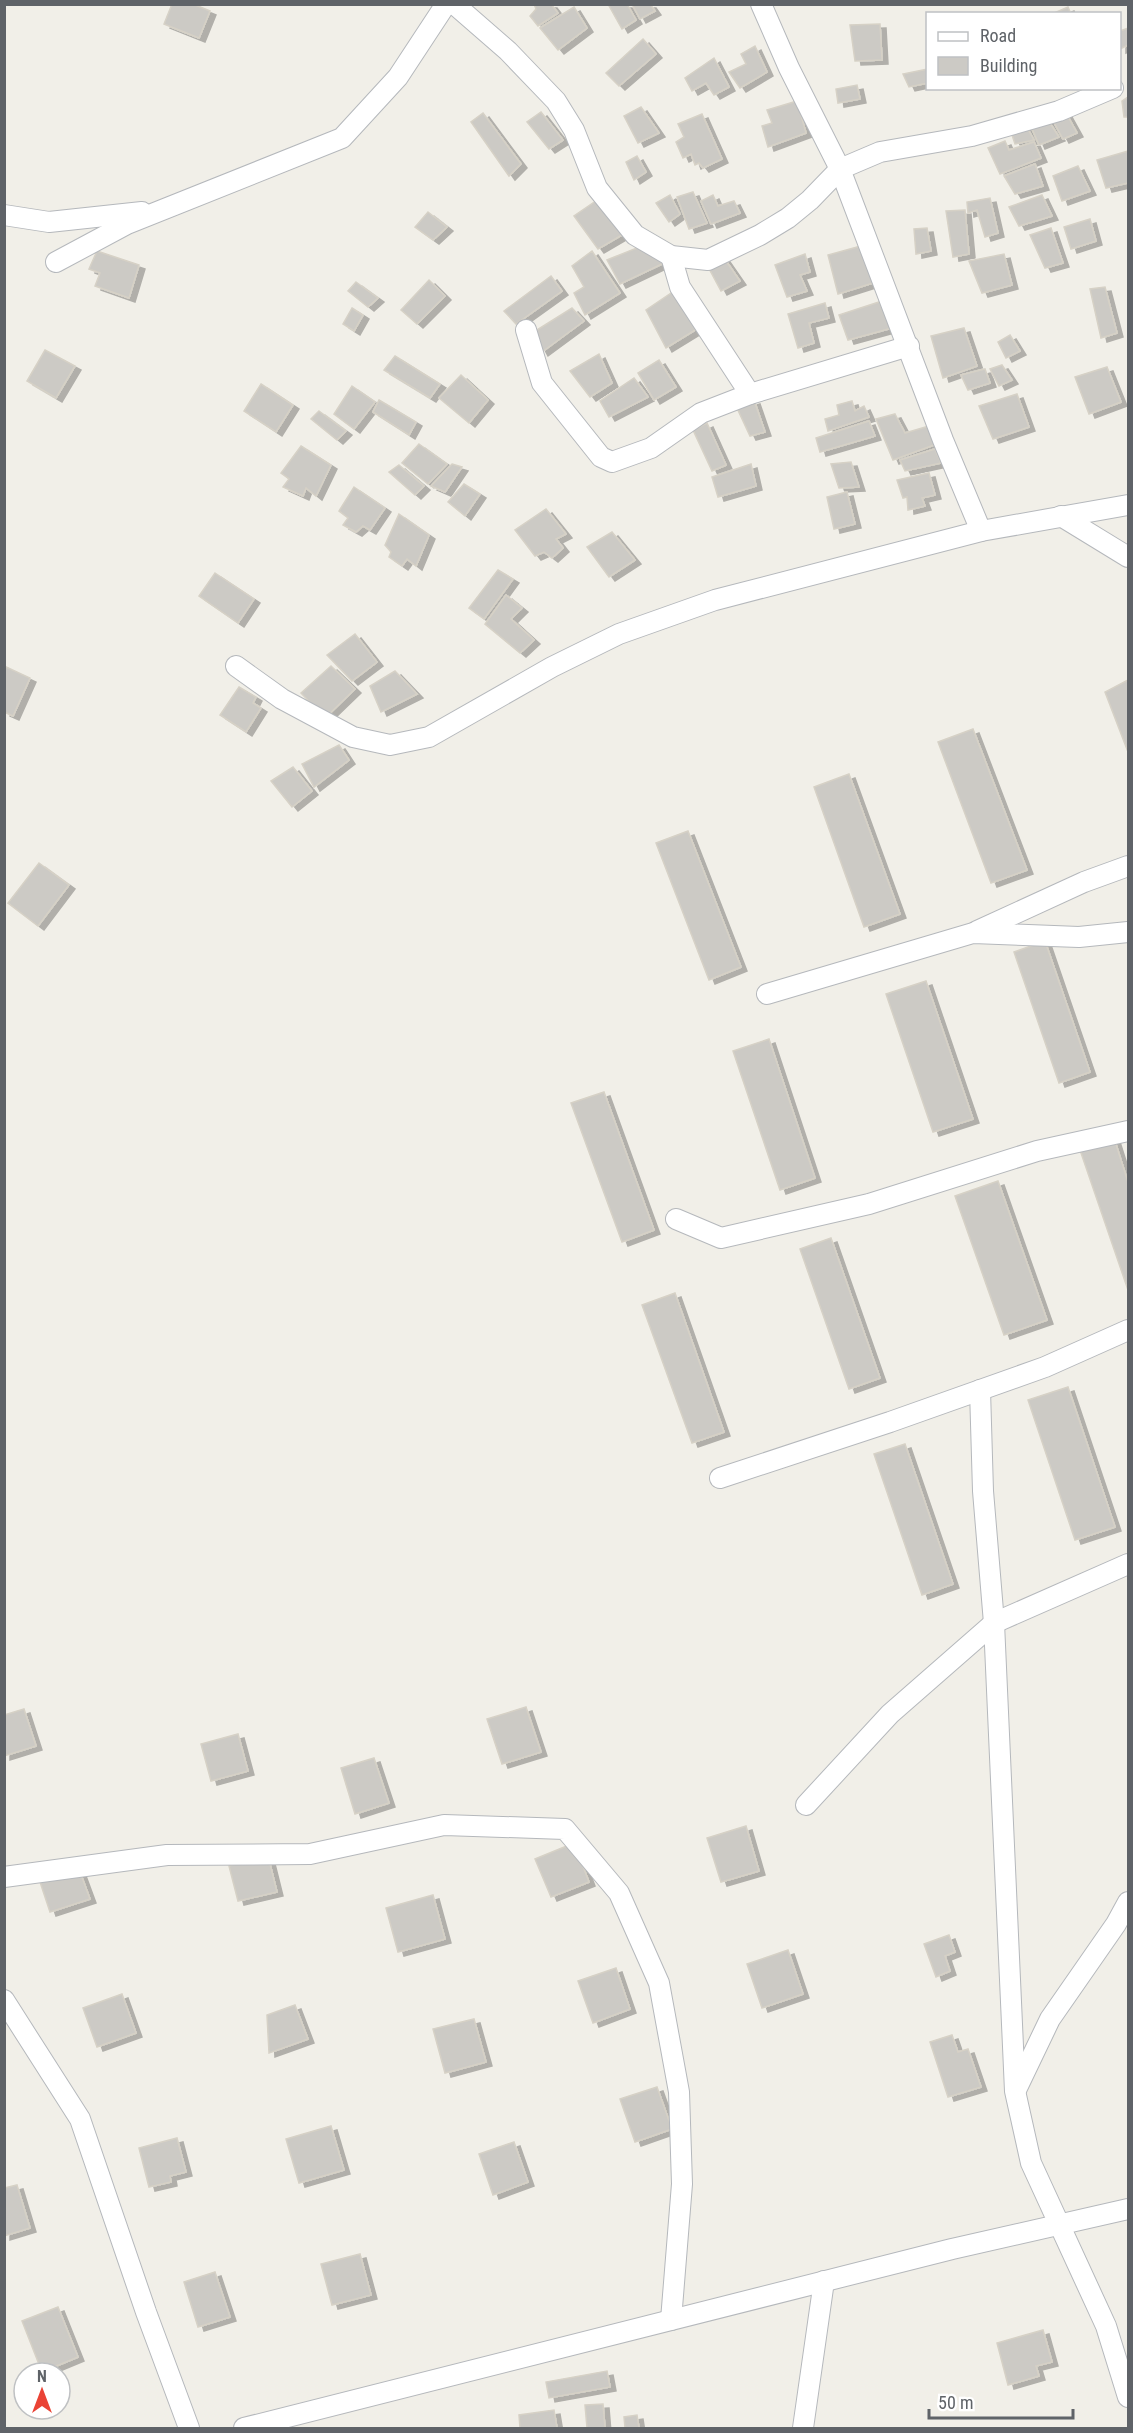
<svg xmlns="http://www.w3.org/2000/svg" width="1133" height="2433" viewBox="0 0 1133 2433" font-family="'Roboto Condensed',sans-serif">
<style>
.building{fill:#cccac5;stroke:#d6d1c6;stroke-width:1.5;filter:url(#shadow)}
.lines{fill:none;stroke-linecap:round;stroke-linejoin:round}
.minor-casing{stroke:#b5b8bc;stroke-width:22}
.minor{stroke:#fff;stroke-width:20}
</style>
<defs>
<filter id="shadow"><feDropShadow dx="6" dy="4" stdDeviation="0" flood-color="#0004"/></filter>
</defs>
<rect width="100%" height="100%" fill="#f1efe8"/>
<g class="building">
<polygon points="172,4 193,4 210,11 199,38 164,24"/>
<polygon points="534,4 551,4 558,13 538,26 530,16 536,9"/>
<polygon points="608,4 627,4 636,20 622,29"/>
<polygon points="632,4 650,4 655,11 640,19"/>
<polygon points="574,7 587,28 558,50 540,28"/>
<polygon points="1068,7 1071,14 1052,14"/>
<polygon points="880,24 882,60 855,61 850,25"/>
<polygon points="1128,28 1128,45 1120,49 1120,31"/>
<polygon points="643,39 656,54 619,86 606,73"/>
<polygon points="755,46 767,72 740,88 729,72 746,64 741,54"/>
<polygon points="714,58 729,87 714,95 706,83 692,91 685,78"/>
<polygon points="928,69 928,83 909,87 903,74"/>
<polygon points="857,85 860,99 838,103 836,89"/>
<polygon points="1128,97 1128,117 1124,117 1122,101"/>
<polygon points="797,101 806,133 768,147 762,126 772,123 767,110"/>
<polygon points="641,107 659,133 638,143 624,116"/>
<polygon points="541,112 563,140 549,149 527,122"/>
<polygon points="483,113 521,164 509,176 471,122"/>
<polygon points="1066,113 1077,133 1063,139 1051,117"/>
<polygon points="702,114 722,159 703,168 699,163 695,165 691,154 683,158 676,142 684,137 678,124"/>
<polygon points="1048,120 1059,137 1039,145 1030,124"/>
<polygon points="1025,124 1034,140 1015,144 1010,129"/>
<polygon points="1005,141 1009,150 1034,142 1041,158 1000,174 988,148"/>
<polygon points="1128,151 1128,183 1106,188 1097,160"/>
<polygon points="637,156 646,172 634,180 626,162"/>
<polygon points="1035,164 1043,186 1015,194 1004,176"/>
<polygon points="1078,166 1090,191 1062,201 1053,176"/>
<polygon points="693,192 707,223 689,229 677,197"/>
<polygon points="670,195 680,214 669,222 656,203"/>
<polygon points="713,195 718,206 734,201 740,213 711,224 701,201"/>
<polygon points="1042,195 1052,216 1019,226 1009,207"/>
<polygon points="603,196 622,235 598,249 574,216"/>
<polygon points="990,198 998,233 985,237 977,210 968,213 967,202"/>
<polygon points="965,210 969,254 953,257 946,211"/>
<polygon points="428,212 447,227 433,240 415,227"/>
<polygon points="1090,219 1096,241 1071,249 1064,227"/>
<polygon points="927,228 931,251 916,254 914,229"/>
<polygon points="1051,228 1063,263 1045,268 1030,235"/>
<polygon points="644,245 664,263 620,284 607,260"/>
<polygon points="861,246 876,282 838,294 828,255"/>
<polygon points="97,251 139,265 129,298 95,286 100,273 89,269"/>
<polygon points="592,251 620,293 585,315 574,293 584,287 572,266"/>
<polygon points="805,254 810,272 800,275 807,291 787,297 775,265"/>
<polygon points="1004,254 1012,285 982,293 969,261"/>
<polygon points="724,258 740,281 721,291 707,265"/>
<polygon points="551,276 562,291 516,324 504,311"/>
<polygon points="429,280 445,296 417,324 401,310"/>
<polygon points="356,282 378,298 368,307 348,291"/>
<polygon points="680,287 705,324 666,348 646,310"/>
<polygon points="1105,287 1117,333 1101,338 1090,289"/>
<polygon points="879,302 892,328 848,340 839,315"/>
<polygon points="825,303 829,318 809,323 814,343 798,348 788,314"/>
<polygon points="352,308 363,315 354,331 343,324"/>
<polygon points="572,308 584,321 542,352 532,333"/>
<polygon points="964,328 977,366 943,378 931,336"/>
<polygon points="1010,335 1020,351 1006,358 998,342"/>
<polygon points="45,350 75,366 56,398 27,381"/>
<polygon points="599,354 612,383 590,397 570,371"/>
<polygon points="395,356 440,384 430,398 384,370"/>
<polygon points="659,360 676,387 654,400 638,373"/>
<polygon points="1002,365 1012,380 999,386 990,369"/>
<polygon points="1107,367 1121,402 1089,414 1075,377"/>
<polygon points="985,369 990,383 968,390 961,375"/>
<polygon points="461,375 488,400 469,423 439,398"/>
<polygon points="634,378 648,397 609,417 600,401"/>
<polygon points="261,384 293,405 276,432 244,411"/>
<polygon points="352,386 375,402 354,429 334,414"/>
<polygon points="1017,394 1029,427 993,439 979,406"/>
<polygon points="379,400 416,422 409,435 373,412"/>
<polygon points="754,400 765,432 750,436 736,406"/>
<polygon points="852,401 855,411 864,406 869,417 828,431 825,419 839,415 837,405"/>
<polygon points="319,411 346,431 337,440 311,419"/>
<polygon points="895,414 905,433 929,426 934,445 893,460 876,419"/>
<polygon points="869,421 875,436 820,452 816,438"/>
<polygon points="707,423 726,465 712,471 693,430"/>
<polygon points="419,444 447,464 428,484 402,463"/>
<polygon points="301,446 331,465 316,496 306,488 303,496 283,487 289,479 281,473"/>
<polygon points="935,449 941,463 905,471 900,460"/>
<polygon points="851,462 859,487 839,488 831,464"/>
<polygon points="452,464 462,467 445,492 431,486"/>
<polygon points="751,464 756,486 718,497 712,477"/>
<polygon points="399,465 424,486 415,495 389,472"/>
<polygon points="929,473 935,495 922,498 925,506 908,510 907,497 903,498 897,480"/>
<polygon points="464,484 480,494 465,516 448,502"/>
<polygon points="354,487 385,508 370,530 363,526 356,532 343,525 348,518 339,511"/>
<polygon points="847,492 855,524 834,529 827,497"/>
<polygon points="546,509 566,534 556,539 563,548 552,558 544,552 535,556 515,530"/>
<polygon points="399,514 429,535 416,566 407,559 402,566 389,557 391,552 385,545"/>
<polygon points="612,532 635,560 609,577 587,547"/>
<polygon points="498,570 513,579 484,619 469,608"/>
<polygon points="215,573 254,599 238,623 199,596"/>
<polygon points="506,595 522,608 511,619 534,640 520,653 485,624"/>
<polygon points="355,634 377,662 352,681 327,655"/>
<polygon points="4,666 30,678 13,716 4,712"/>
<polygon points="331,666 355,689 325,718 301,693"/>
<polygon points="395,671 417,694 381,712 370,686"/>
<polygon points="1128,680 1128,752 1105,692"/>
<polygon points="239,687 256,697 253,703 261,708 246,732 220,715"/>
<polygon points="973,729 1027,870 991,883 938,742"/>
<polygon points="339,745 349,760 314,787 302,764"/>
<polygon points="293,767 312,791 292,807 271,781"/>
<polygon points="849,774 900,914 864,927 814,787"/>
<polygon points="688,831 741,967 709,980 656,843"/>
<polygon points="39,863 69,885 38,926 8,903"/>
<polygon points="1045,941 1090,1072 1059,1083 1014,952"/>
<polygon points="926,981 973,1119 933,1132 886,994"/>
<polygon points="769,1039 815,1178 780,1190 733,1051"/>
<polygon points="604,1092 654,1230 622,1242 571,1103"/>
<polygon points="1114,1138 1128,1182 1128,1290 1080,1150"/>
<polygon points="998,1181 1047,1320 1004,1335 955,1196"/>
<polygon points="831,1238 880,1378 849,1389 800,1249"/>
<polygon points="675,1293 724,1432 692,1443 642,1305"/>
<polygon points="1068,1387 1115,1527 1075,1540 1028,1400"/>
<polygon points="905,1444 953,1584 922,1595 874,1454"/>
<polygon points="526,1707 541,1752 502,1764 487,1719"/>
<polygon points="24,1709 36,1746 4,1756 4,1715"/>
<polygon points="238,1734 248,1771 211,1781 201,1744"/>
<polygon points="374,1758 389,1803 355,1814 341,1768"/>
<polygon points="746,1826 759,1871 721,1882 707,1838"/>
<polygon points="574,1843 589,1882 551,1897 535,1859"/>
<polygon points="268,1856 277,1892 238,1901 229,1866"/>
<polygon points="80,1872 90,1899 50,1912 38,1876"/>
<polygon points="433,1895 445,1939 398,1952 386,1908"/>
<polygon points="949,1935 955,1952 945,1956 950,1971 936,1977 924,1944"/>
<polygon points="788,1950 803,1994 762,2008 747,1964"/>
<polygon points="616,1968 630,2009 593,2023 578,1981"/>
<polygon points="122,1994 136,2033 97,2047 83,2008"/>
<polygon points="295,2005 308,2039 269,2053 267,2015"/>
<polygon points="474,2019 486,2062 445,2073 433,2029"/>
<polygon points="952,2035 958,2052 968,2049 981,2087 948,2097 930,2042"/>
<polygon points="657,2087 672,2129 635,2142 620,2099"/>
<polygon points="331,2126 344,2170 299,2183 286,2139"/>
<polygon points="177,2138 186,2172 170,2176 171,2182 149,2187 139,2148"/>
<polygon points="514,2142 528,2182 493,2195 479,2154"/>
<polygon points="17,2185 30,2228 4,2236 4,2188"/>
<polygon points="360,2254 371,2295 332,2305 321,2264"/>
<polygon points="215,2272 230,2317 198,2327 184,2282"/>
<polygon points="58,2307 78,2357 42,2372 22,2321"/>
<polygon points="1043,2330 1052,2362 1036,2366 1039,2376 1008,2385 997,2343"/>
<polygon points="607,2371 610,2387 549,2398 546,2382"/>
<polygon points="603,2404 605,2428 587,2428 585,2405"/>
<polygon points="554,2410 557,2428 520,2428 519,2415"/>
<polygon points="637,2415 639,2428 625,2428 624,2417"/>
</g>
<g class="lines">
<defs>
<g id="minor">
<polyline points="454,4 508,51 556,101 574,130 597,188 635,235 671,256 708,260 760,235 788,218 810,200 840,169 880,152 972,136 1059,111 1113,88"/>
<polyline points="761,4 789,68 840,169 943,440 981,531"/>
<polyline points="4,215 49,222 142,212"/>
<polyline points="671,256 680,287 750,394"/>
<polyline points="56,262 127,224 342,138 398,77 446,4"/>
<polyline points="526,330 542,383 601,457 612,462 651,448 701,413 750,394 909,346"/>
<polyline points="1061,516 1128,557"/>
<polyline points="236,666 282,699 353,737 390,745 429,737 552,667 619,634 715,600 981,531 1128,505"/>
<polyline points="977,931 1084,882 1128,866"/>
<polyline points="767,994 973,933 1079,937 1128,932"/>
<polyline points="676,1219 721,1238 869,1204 1037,1151 1128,1131"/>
<polyline points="980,1390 983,1491 994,1623 1015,2091 1031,2163 1106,2326 1128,2397"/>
<polyline points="720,1478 890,1422 1045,1367 1128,1330"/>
<polyline points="806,1805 890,1714 994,1623 1128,1564"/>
<polyline points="4,1877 167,1855 310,1854 444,1825 565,1829 619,1893 659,1983 679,2092 682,2184 671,2320"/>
<polyline points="4,2000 80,2119 146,2312 189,2428"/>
<polyline points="1016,2090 1050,2019 1116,1924 1128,1902"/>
<polyline points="244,2428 952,2249 1128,2209"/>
<polyline points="803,2428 824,2281"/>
</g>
</defs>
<use href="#minor" class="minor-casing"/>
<use href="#minor" class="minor"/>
</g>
<rect width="1133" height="2433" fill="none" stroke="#5f6368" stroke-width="12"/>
<rect x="926" y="12" width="195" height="78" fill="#ffffff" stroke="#bfc1c3" stroke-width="1.5"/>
<rect x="938" y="32" width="30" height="9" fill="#ffffff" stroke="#bfc1c3" stroke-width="1.5"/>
<text x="980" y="42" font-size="18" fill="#5f6368">Road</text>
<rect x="938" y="57" width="30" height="18" fill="#cccac5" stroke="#bfc1c3" stroke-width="1.5"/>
<text x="980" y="72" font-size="18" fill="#5f6368">Building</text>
<g transform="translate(42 2391)"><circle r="28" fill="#ffffff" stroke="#bfc1c3" stroke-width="1.5"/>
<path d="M0-4.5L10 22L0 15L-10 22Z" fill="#ea4335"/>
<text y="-9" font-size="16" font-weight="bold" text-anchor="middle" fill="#5f6368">N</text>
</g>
<path d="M929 2409v9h144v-9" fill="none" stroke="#5f6368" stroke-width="3"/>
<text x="938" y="2409" font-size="18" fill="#5f6368" stroke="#ffffff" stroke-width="4.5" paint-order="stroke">50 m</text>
</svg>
